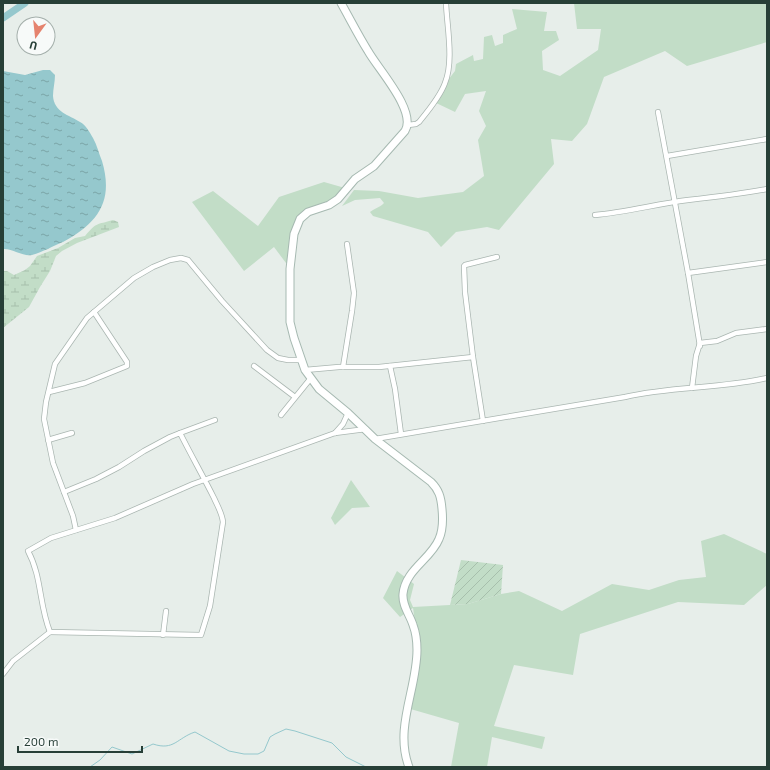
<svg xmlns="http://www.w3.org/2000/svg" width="770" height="770" viewBox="0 0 770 770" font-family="'Exo 2',sans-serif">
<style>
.grass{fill:#c2ddc7}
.wetland{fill:url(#wetland-marsh)}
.garden{fill:url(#garden-furrows)}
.water{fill:url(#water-ripples)}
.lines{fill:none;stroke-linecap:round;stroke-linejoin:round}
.stream{stroke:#95c8cd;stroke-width:1}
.river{stroke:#95c8cd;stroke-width:7}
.minor-casing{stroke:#aab6b1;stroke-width:6}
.secondary-casing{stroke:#a6b9b1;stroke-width:9}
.minor{stroke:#fff;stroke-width:4.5}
.secondary{stroke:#fff;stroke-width:7}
</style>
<defs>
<pattern id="wetland-marsh" width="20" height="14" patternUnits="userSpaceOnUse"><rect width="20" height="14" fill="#c2ddc7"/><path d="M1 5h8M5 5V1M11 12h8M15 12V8" fill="none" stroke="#a7bfac"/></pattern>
<pattern id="garden-furrows" width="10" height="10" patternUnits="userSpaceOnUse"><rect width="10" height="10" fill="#c2ddc7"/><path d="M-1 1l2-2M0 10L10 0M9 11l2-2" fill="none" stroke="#a7bfac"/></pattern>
<pattern id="water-ripples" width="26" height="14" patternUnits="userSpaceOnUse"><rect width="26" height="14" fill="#95c8cd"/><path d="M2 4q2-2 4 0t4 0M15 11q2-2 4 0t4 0" fill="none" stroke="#7aa4a7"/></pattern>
</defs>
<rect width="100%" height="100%" fill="#e7eeea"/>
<g class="grass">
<path d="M574 3H767V42L687 66 665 51 604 77 587 124 572 141 551 139 554 164 499 230 487 227 456 232 441 247 428 232 373 216 370 212C375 208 381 207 384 203L380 198 355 200 342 206 354 190 379 191 418 198 463 192 484 176 478 140 486 126 479 111 486 91 465 94 455 112 432 101 455 71 456 64 473 55 474 61 483 59 484 37 492 35 495 46 503 43V35L517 29 512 9 547 12 544 31H556L559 40 542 51 543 70 560 76 598 50 601 29H577Z"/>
<polygon points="324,182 345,188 341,194 298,222 293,263 286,263 274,247 244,271 192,202 213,191 258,226 279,197"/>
<polygon points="351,480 370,507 352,508 335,525 331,518"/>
<polygon points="724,534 767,554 767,585 744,605 678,602 580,634 573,675 514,665 494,726 545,737 542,749 492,737 487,767 451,767 459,723 407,708 419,650 413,608 400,617 383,598 397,571 414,584 410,600 413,607 468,604 501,594 519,591 562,611 612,584 649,590 679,580 706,577 701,541"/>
</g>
<path class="wetland" d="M113 220 118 222 119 227 77 243 62 251 56 256 50 271 40 287 29 307 3 328V271H7L14 275 25 270 30 266 37 256 58 248 75 238 85 236C97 222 96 225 113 220Z"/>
<polygon class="garden" points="461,560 503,565 501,594 468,604 450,605"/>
<path class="water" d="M43 70H50L55 75C55 82 53 89 53 96 54 112 69 115 80 122 86 125 90 133 93 138 97 145 99 154 102 161 114 201 98 223 63 242 53 246 43 252 32 255 23 257 12 248 3 249V71L25 75Z"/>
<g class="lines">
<path class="stream" d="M90 767 100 760 112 747 132 754 153 744C174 751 177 738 195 732L229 751 244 754H258L264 751 270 737 275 734 286 729 295 731 332 743 346 757 366 767"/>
<polyline class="river" points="3,18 25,3"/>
<defs>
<g id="minor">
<polyline points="658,112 688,273"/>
<path d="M408 125 416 124 419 122C428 111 440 97 445 83 454 61 447 27 446 3"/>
<polyline points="667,156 767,139"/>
<path d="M595 215C626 212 657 204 688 200 715 197 741 194 767 189"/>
<polyline points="700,346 688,273 767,262"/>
<polyline points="473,357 465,292 464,266 465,265 497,257"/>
<polyline points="254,366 295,397"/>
<polyline points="390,366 395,389 401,434"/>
<polyline points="343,367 352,311 354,293 347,244"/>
<polyline points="305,370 339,367 379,367 473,357 483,421"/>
<polyline points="692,388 696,356 700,343 717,341 736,333 767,329"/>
<polyline points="49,392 85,383 127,366 127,362 94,312"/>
<polyline points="281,415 311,378"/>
<polyline points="180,433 215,420"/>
<polyline points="335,433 343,424 348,413"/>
<path d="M375 439 625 397C672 386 720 389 767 378"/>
<polyline points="48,440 72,433"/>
<path d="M64 492 96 479 119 467 144 451 170 437 180 433C191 455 203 476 214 498 217 505 222 513 223 522L210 606 201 635 50 632C39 605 42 577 28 551L51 538 115 518 193 484 335 433 366 429"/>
<polyline points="76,530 73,516 53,463 44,419 46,402 55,364 87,318 134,278 153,267 170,260 181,258 188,260 222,301 267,350 278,358 288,360 301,360"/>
<polyline points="163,635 166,611"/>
<polyline points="3,674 13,661 50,632"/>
</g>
<path id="secondary" d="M341 3C350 19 358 35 368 51 378 69 417 111 405 131L374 166 355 179 338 199 329 205 308 212 300 219 294 234 290 269V322L294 338 305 370 319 389 348 413 375 439 431 482C439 490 441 497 442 509 443 519 443 530 439 539 431 559 405 570 403 594 402 606 410 615 413 625 416 633 417 642 417 650 417 689 394 728 409 767"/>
</defs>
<use href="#minor" class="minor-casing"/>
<use href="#secondary" class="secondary-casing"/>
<use href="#minor" class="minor"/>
<use href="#secondary" class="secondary"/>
</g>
<rect width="770" height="770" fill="none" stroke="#273f37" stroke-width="8"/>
<g transform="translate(36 36) rotate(195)"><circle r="19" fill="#f7faf9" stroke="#a4afab"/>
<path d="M0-3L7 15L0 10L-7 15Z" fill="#e5836e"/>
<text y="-6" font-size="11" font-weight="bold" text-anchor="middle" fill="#273f37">U</text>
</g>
<path d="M18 746v6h124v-6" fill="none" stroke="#273f37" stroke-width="2"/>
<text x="24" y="746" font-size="12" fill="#273f37" stroke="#f7faf9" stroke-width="3" paint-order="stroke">200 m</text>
</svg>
